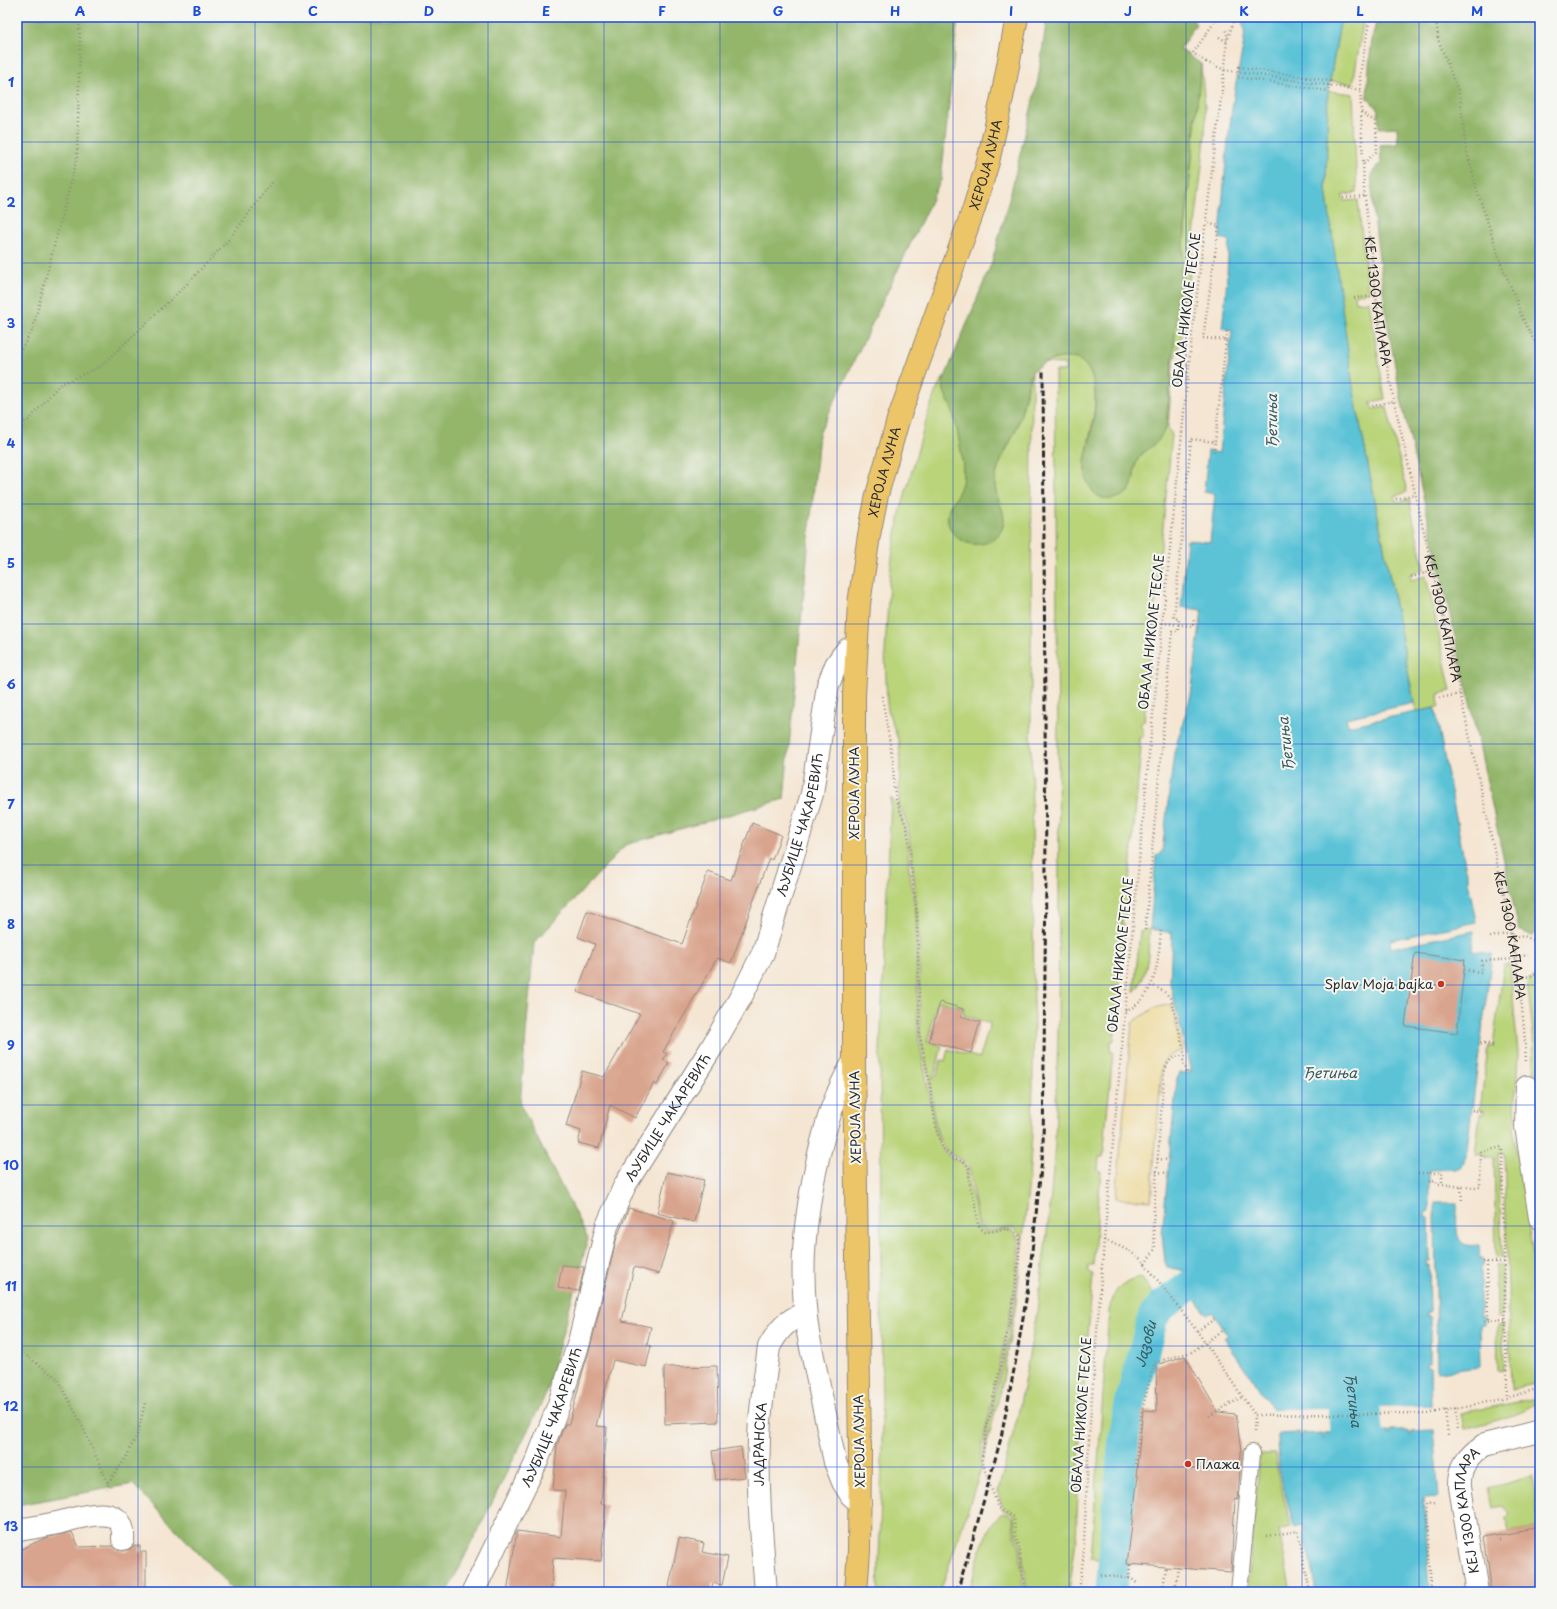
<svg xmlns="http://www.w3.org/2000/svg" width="1557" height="1609" viewBox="0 0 1557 1609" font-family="'Playpen Sans',sans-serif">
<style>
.green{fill:#bad47a;stroke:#728052}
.forest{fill:#93b66a;stroke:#5f704a}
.sand{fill:#eeda9e;stroke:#8c8264}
.water{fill:#5bc3d7;stroke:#437781}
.pier{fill:#f5e6d3}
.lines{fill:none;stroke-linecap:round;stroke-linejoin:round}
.canal{stroke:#5bc3d7;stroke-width:31}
.river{stroke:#5bc3d7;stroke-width:52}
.building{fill:#d9a48d}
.lane-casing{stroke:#90887f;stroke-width:18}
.street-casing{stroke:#90887f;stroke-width:24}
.primary-casing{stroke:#90887f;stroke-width:24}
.path{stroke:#90887f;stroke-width:2.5;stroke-dasharray:1 3;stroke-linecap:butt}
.lane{stroke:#fff;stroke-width:16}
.street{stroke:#fff;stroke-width:22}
.primary{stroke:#edc569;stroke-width:22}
.rail{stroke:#2b2b2b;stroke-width:3;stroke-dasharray:6 3;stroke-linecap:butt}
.path-bridge{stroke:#90887f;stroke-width:2.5;stroke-dasharray:1 3;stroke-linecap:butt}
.grid{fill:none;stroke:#1d4ed8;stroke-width:1;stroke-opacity:0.55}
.poi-dot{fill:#c8321e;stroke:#f6f6f2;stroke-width:1.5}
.labels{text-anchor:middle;stroke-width:4;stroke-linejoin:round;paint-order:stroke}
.street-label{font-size:13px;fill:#2b2b2b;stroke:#f6f6f2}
.poi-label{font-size:13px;fill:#2b2b2b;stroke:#f6f6f2;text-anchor:end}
.water-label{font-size:14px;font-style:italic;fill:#39595f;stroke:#f6f6f2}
.neatline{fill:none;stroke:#1d4ed8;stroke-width:1.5}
.grid-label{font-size:13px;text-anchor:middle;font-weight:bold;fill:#1d4ed8}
</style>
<rect width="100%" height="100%" fill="#f6f6f2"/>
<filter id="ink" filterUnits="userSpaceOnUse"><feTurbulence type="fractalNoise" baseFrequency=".025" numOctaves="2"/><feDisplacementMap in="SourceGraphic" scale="8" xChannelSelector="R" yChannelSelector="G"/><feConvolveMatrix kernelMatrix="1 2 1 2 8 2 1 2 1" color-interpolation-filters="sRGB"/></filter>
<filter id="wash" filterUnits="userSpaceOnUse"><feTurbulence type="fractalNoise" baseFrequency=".012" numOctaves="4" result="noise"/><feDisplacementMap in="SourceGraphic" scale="16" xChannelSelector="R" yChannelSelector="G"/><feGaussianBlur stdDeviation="0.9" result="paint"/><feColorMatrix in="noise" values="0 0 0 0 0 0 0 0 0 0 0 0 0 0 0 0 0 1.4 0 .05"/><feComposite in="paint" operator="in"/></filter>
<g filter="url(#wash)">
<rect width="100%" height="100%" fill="#f5e6d3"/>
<g class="green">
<polygon points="1341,17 1364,17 1353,84 1330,81"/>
<path d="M1201 64 1206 118 1204 148 1183 332 1173 364 1168 428 1172 435 1144 721 1140 724 1143 729V737H1139V746L1141 747 1126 915H1123L1122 925H1125L1114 1041H1111L1110 1051 1113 1052 1103 1157H1099L1098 1170 1101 1171 1093 1266H1088V1271L1093 1274 1081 1423 1076 1540 1069 1592H1027L1023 1564 1022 1549 1016 1535 1014 1516 1013 1514 1002 1509 998 1492 1018 1415 1037 1312 1050 1208 1055 1144 1058 1031 1059 874 1055 371H1065V364L1042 363C1052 360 1062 356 1072 358 1111 363 1089 434 1086 457 1085 462 1087 467 1087 472 1090 490 1094 501 1116 498L1134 478V468L1138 459 1166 428Z"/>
<polygon points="1328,91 1353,94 1357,193 1343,195 1344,201 1358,200 1368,292 1354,295 1355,302 1369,301 1385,399 1371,402 1372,409 1387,407 1407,492 1395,496 1397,502 1409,499 1424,570 1410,574 1411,580 1426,576 1451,691 1438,694 1439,707 1416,712 1353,387 1343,318 1326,189"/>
<path d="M1032 371 1031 723 1034 1010 1032 1134 1029 1180 1016 1304 1002 1385 983 1460 988 1424 992 1411 994 1398 1003 1361 1015 1299 1021 1259V1237L1019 1233 1013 1228 986 1231 979 1226 969 1167C964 1158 954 1158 947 1151 933 1137 933 1099 930 1080L937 1075 941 1060 945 1061 948 1049 980 1058 990 1023 963 1015 964 1008 938 1001 927 1042 942 1046 935 1073 932 1077H929L920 1036 919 941 915 888 908 827 899 804 900 754 899 742 889 714 887 704 885 652 889 582 893 550 901 509 927 417 935 393 944 377C941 391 948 399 953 412 958 428 966 471 962 486 959 494 954 501 949 507L997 536C1014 513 993 505 995 481 996 465 1012 441 1018 424 1024 407 1026 388 1032 371Z"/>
<path d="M891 798 897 805 905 829 908 846 909 868 916 914 918 1037 929 1092 935 1130 940 1146 945 1152 951 1158 963 1163 967 1168 968 1182 975 1207 977 1227 985 1233C995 1234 1009 1225 1016 1235 1029 1252 986 1419 982 1449 980 1456 981 1463 981 1470L940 1592H878L882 1464 880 1050Z"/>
<path d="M1150 929C1148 950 1149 977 1134 992L1140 931Z"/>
<polygon points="1504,965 1510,965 1518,1053 1514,1135 1540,1299 1540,1383 1511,1389 1504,1153 1498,1153 1502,1258 1496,1258 1494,1157 1484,1157 1484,1154 1475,1155 1480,1114 1484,1114 1484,1111 1480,1110 1488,1047 1493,1047 1493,1045"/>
<polygon points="1540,974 1540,1083 1538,1090 1535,1090 1533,1032 1527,982"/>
<polygon points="1496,1266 1502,1266 1502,1316 1497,1317"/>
<path d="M1141 1277 1157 1299 1148 1308 1141 1323 1129 1368 1115 1428 1107 1561 1091 1558 1109 1311C1114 1290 1119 1282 1141 1277Z"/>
<polygon points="1503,1324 1504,1369 1498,1370 1497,1325"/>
<path d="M1143 1394 1136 1438 1125 1562H1122C1126 1507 1125 1447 1143 1394Z"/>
<path d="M1538 1398 1540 1400C1523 1417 1487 1422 1464 1429L1461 1413Z"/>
<polygon points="1260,1454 1276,1454 1277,1468 1291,1527 1279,1530 1291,1592 1247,1592"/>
<polygon points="1532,1476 1540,1527 1510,1532 1508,1522 1505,1519 1509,1513 1501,1506 1493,1508 1489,1488"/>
<path d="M1003 1513 1010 1515 1013 1518 1014 1536 1020 1549 1022 1578 1025 1592H969C975 1572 984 1522 1003 1513Z"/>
</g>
<g class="forest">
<polygon points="17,17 958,17 941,180 819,434 784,799 625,845 534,943 520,1104 588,1239 546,1394 447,1592 235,1592 133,1484 17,1505"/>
<path d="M1047 17H1190L1196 24 1180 49 1201 64 1166 428C1163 432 1161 437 1158 441 1152 448 1142 451 1138 459 1132 469 1136 482 1129 491 1125 495 1119 498 1113 499 1095 501 1086 485 1085 470 1084 461 1087 452 1089 443 1094 420 1101 390 1088 369 1085 363 1078 358 1071 358 1057 357 1043 362 1032 371 1026 388 1024 406 1018 424 1012 441 995 466 995 483 995 500 1009 514 1002 529 992 551 958 549 949 526 942 506 962 497 963 476 964 461 957 428 953 413 950 402 943 394 943 382L992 262 1010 196 1038 80Z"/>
<path d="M1378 17H1540V928L1533 936 1519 930 1468 694 1401 399 1387 321 1374 218 1371 174 1381 163 1380 145 1398 144 1397 127 1379 128 1378 110 1367 97C1369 70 1369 42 1378 17Z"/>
</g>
<path class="sand" d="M1172 1004 1182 1051C1172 1053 1166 1056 1162 1066L1151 1201 1116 1198 1132 1023 1154 1008Z"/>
<g class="water">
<path d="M1239 17H1341L1328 91 1326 189 1353 387 1414 703 1346 718 1348 726 1435 708 1476 922 1390 940 1391 948 1474 931 1472 951 1492 954 1465 1163 1459 1169 1429 1170V1212H1426V1216L1429 1217 1430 1261H1426V1265H1429L1430 1313H1427V1317H1430V1363H1426V1367H1430L1431 1406 1273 1409 1224 1338 1228 1335 1212 1312 1207 1315 1192 1294 1188 1295 1183 1288 1185 1271 1167 1267 1165 1262 1162 1234 1177 1079 1180 1073 1191 1072 1170 983 1172 933 1150 929 1156 856 1162 852 1174 753 1191 695 1202 610 1181 607 1187 540 1210 542 1215 494 1204 492 1208 451 1219 453 1232 330 1222 328 1226 292 1229 240 1220 238C1224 181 1228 123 1239 67 1241 53 1250 30 1239 17Z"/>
<path d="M1435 1203H1457C1458 1215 1452 1240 1466 1245 1470 1246 1475 1245 1479 1245L1480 1258H1483V1266L1480 1267V1317H1484V1325H1480L1481 1367 1437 1372Z"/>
<polygon points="1433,1430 1439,1497 1424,1498 1430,1592 1316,1592 1303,1525 1294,1527 1279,1469 1278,1434 1299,1433 1300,1438 1302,1438 1302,1434 1322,1433 1322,1438 1324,1437 1324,1433 1344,1432 1345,1437 1346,1432 1366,1432 1367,1436 1368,1436 1368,1432 1388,1431 1389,1436 1390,1435 1390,1431 1410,1431 1410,1435 1412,1435 1412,1431"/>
</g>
<polygon class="pier" points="1414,1406 1431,1406 1431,1408 1273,1411 1272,1409"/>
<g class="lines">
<path class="canal" id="s1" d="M1111 1592 1124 1437 1131 1399 1153 1317 1162 1306 1218 1265"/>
<path class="river" id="s2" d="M1346 1336 1375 1592"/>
</g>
<g id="blocks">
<g class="building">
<polygon points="752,823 781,835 772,860 769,858 731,963 717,958 663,1052 667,1054 663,1060 669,1063 657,1085 654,1083 635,1118 610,1105 599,1148 578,1143 581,1131 566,1126 582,1071 604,1077 640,1014 577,992 595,944 578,937 587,911 682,944 708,872 731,880"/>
<polygon points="1415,953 1465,960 1457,1033 1405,1026"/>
<polygon points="940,1002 963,1009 961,1016 980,1022 971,1053 929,1041"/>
<polygon points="667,1172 704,1180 694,1222 657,1213"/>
<polygon points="629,1208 674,1221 659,1274 634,1267 622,1321 651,1327 647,1345 651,1346 646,1367 613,1360 596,1426 607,1427 601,1504 606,1504 601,1561 553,1558 551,1592 507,1592 517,1531 561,1537 565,1491 553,1490 557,1445 565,1424 569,1424 582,1374 591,1345 617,1237"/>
<polygon points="562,1265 584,1267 579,1291 558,1288"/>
<polygon points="1185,1356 1218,1412 1236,1414 1241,1452 1238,1500 1235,1499 1231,1572 1127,1564 1138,1476 1136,1476 1143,1410 1157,1411 1156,1365"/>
<polygon points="717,1366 718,1422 665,1424 664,1367"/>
<polygon points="741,1447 745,1477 716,1480 712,1451"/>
<polygon points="1540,1527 1540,1592 1491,1592 1483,1537"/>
<polygon points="72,1532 79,1547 113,1546 118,1550 124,1551 130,1549 133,1546 140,1546 140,1552 146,1552 146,1592 17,1592 17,1551 45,1538"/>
<polygon points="679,1538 704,1543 702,1552 728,1557 722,1585 713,1583 711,1592 695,1592 669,1587"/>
</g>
</g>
</g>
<g filter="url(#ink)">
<use href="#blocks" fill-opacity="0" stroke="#90887f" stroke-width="1"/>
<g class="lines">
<defs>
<polyline id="lane" points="1239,1592 1252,1453"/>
<g id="street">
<path d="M854 1061C834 1095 827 1121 818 1158 804 1219 799 1271 808 1333L835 1462 843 1482 851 1495 860 1503"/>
<polyline points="1527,1087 1526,1126 1540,1218"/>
<path d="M17 1530C30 1528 44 1526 57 1523 78 1518 126 1500 123 1539"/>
<path id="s4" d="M473 1592 537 1461 559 1404 579 1342 607 1226 625 1185 712 1047 742 995 763 953 812 794 828 685 836 665 843 655 848 649 855 647"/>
<path id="s5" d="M766 1592C762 1541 757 1490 759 1439 760 1408 765 1377 769 1347 778 1330 787 1320 805 1313"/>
<path id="s6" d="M1477 1592 1460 1487C1459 1467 1468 1456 1484 1445L1540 1431"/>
</g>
<g id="primary">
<path id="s7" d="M856 1592 859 1551 860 1451 854 1061V695L859 604 869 535 877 495 898 420 973 211 988 162 1003 93 1017 17"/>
</g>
</defs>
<use href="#lane" class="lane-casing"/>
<use href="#street" class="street-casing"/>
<use href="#primary" class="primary-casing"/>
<g class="path">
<polyline points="1197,17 1199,21"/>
<path id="s3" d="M1370 17 1360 75 1361 112 1364 188 1379 322 1394 401 1445 624 1510 923C1518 969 1524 1015 1526 1062"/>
<polyline points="1436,17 1438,39 1460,96 1466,148 1478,193 1503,269 1515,296 1521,315 1540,352"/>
<polyline points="1219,37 1227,42"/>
<polyline points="1228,38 1234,20 1232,18"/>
<polyline points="1206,62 1225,70 1360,90"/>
<polygon points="1239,67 1330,81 1328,91 1237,77"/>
<polyline points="1361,112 1376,122 1377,151 1363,164"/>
<polyline points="1343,198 1365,196"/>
<polyline points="1354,298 1376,296"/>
<polyline points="1226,340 1227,329"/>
<polyline points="17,356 32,331 77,158 80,42 79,17"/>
<polyline points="1372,406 1394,401"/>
<polyline points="17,425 29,420 59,385 100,367 186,285 231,237 273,181"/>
<polyline points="1214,452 1215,442"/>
<polyline points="1396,499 1415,494"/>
<polyline points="1411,577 1433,571"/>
<polyline points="1162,623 1193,626 1194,618"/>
<path d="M882 696 893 762 894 788 896 799 907 828 910 846 911 867 917 913 920 1037 929 1080 936 1129 941 1145 946 1152 952 1157 964 1162 969 1168V1182L976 1206 978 1226 985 1232C997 1232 1011 1224 1019 1236V1258L1014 1298 1002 1360 993 1398 992 1411 987 1424 982 1460 989 1483 999 1508 1014 1517 1015 1535 1020 1548 1021 1564 1026 1592"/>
<polyline points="1439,698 1460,694"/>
<polyline points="1145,930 1172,631 1178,631 1179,619 1174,618 1191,439 1215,442 1226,340 1203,338 1219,226 1206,223"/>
<polyline points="1490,937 1512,933"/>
<polyline points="1513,938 1524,936 1540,943"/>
<polyline points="1516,957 1528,955"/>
<polyline points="1464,970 1481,972 1482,961 1517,959"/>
<polyline points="1519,978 1530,976 1540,971"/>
<path d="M1125 1011C1157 999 1158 960 1161 931"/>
<polyline points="1480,1042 1493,1045"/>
<polyline points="1480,1044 1493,1046"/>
<polyline points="1182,1056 1187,1073"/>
<polyline points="1472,1110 1484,1112"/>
<polyline points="1502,1150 1507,1398"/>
<polyline points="1157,1159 1169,1160"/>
<polyline points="1156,1172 1168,1173"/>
<polyline points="1418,1173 1442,1173 1442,1184 1461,1187 1480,1187 1481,1152 1502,1147"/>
<polyline points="1425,1182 1436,1181 1437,1184 1442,1184"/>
<polyline points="1461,1187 1462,1201"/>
<path d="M1104 1240C1119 1245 1130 1251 1142 1260L1197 1331 1255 1415"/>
<polyline points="1483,1262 1504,1262"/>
<polyline points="1487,1262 1488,1321"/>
<path d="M1145 1264 1155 1249 1153 1223 1164 1073C1167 1061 1173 1055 1185 1056L1172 1001C1167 992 1160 989 1151 985"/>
<polyline points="1484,1321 1506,1320"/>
<polyline points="1197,1331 1216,1318"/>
<polyline points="17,1349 57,1378 80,1421 108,1483 107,1489"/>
<polyline points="1163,1363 1163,1360 1192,1352 1224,1329"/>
<polyline points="1455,1408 1458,1430"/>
<polyline points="1445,1410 1448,1435"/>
<polyline points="1255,1415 1431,1413 1507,1398 1540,1388"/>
<polyline points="1209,1416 1242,1397"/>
<polyline points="1254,1431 1255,1415"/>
<polyline points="1137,1466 1135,1466 1142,1410 1154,1363 1163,1360"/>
<polyline points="108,1483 125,1459 138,1433 145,1402"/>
<polyline points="1267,1536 1298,1531 1310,1592"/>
<polyline points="1499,1539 1502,1539"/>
<polyline points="1101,1575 1132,1579 1138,1584"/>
<polyline points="1129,1578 1130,1564"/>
<polyline points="1163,1589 1166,1567"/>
<polyline points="1079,1592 1083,1560 1090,1423 1104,1240 1149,754 1192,334 1226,57 1227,34 1225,28"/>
<polyline points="1175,1592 1178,1567"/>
<polyline points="1432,1592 1427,1503 1436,1502"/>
</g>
<use href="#lane" class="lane"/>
<use href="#street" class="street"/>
<use href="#primary" class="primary"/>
<polyline class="rail" points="957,1592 973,1539 1001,1438 1016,1359 1028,1288 1043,1150 1046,879 1043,370"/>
<polyline class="path-bridge" points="1206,62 1193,53 1218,17"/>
</g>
</g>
<path class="grid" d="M138 17V1592M255 17V1592M371 17V1592M488 17V1592M604 17V1592M720 17V1592M837 17V1592M953 17V1592M1069 17V1592M1186 17V1592M1302 17V1592M1419 17V1592M17 142H1540M17 263H1540M17 383H1540M17 504H1540M17 624H1540M17 744H1540M17 865H1540M17 985H1540M17 1105H1540M17 1226H1540M17 1346H1540M17 1467H1540"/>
<g class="poi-dot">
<circle cx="1441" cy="984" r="4"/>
<circle cx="1188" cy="1464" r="4"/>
</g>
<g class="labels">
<g class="street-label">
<text dy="5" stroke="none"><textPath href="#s7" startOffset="1447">ХЕРОЈА ЛУНА</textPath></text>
<text dy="5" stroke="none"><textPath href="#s3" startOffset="286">КЕЈ 1300 КАПЛАРА</textPath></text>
<text transform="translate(1186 310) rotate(-83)" y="5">ОБАЛА НИКОЛЕ ТЕСЛЕ</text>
<text dy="5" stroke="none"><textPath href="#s7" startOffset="1123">ХЕРОЈА ЛУНА</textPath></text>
<text dy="5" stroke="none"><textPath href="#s3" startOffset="610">КЕЈ 1300 КАПЛАРА</textPath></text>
<text transform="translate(1151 632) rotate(-84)" y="5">ОБАЛА НИКОЛЕ ТЕСЛЕ</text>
<text transform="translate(854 793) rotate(-90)" y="5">ХЕРОЈА ЛУНА</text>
<text dy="5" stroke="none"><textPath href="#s4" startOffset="840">ЉУБИЦЕ ЧАКАРЕВИЋ</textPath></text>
<text dy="5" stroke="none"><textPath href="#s3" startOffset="934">КЕЈ 1300 КАПЛАРА</textPath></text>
<text transform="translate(1120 955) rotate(-84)" y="5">ОБАЛА НИКОЛЕ ТЕСЛЕ</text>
<text dy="5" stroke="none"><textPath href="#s4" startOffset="516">ЉУБИЦЕ ЧАКАРЕВИЋ</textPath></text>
<text transform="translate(855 1117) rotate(-91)" y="5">ХЕРОЈА ЛУНА</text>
<text transform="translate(1081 1415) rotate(-86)" y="5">ОБАЛА НИКОЛЕ ТЕСЛЕ</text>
<text dy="5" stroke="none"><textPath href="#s4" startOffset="192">ЉУБИЦЕ ЧАКАРЕВИЋ</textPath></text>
<text transform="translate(859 1441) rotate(-91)" y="5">ХЕРОЈА ЛУНА</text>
<text dy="5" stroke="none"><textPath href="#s5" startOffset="148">ЈАДРАНСКА</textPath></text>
<text dy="5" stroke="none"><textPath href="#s6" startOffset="84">КЕЈ 1300 КАПЛАРА</textPath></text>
</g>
<g class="poi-label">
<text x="1433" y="989">Splav Moja bajka</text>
<text x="1196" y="1469" text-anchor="start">Плажа</text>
</g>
<g class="water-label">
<text transform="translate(1272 421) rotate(-90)" y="5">Ђетиња</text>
<text transform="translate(1286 744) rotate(-96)" y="5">Ђетиња</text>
<text x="1330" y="1078">Ђетиња</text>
<text dy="5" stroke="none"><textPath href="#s1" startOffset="251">Јазови</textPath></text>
<text dy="5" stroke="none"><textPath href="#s2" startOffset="65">Ђетиња</textPath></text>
</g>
</g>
<rect width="1557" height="1609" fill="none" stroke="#f6f6f2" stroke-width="44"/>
<rect x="22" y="22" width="1513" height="1565" class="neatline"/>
<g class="grid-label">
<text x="80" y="16">A</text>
<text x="197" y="16">B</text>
<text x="313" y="16">C</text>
<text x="429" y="16">D</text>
<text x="546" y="16">E</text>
<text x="662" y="16">F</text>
<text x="778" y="16">G</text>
<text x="895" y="16">H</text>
<text x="1011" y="16">I</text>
<text x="1128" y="16">J</text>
<text x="1244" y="16">K</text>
<text x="1360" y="16">L</text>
<text x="1477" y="16">M</text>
<text x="11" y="87">1</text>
<text x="11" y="207">2</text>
<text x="11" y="328">3</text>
<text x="11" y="448">4</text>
<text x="11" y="568">5</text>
<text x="11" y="689">6</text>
<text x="11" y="809">7</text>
<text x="11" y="929">8</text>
<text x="11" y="1050">9</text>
<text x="11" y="1170">10</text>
<text x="11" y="1291">11</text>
<text x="11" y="1411">12</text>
<text x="11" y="1531">13</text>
</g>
</svg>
